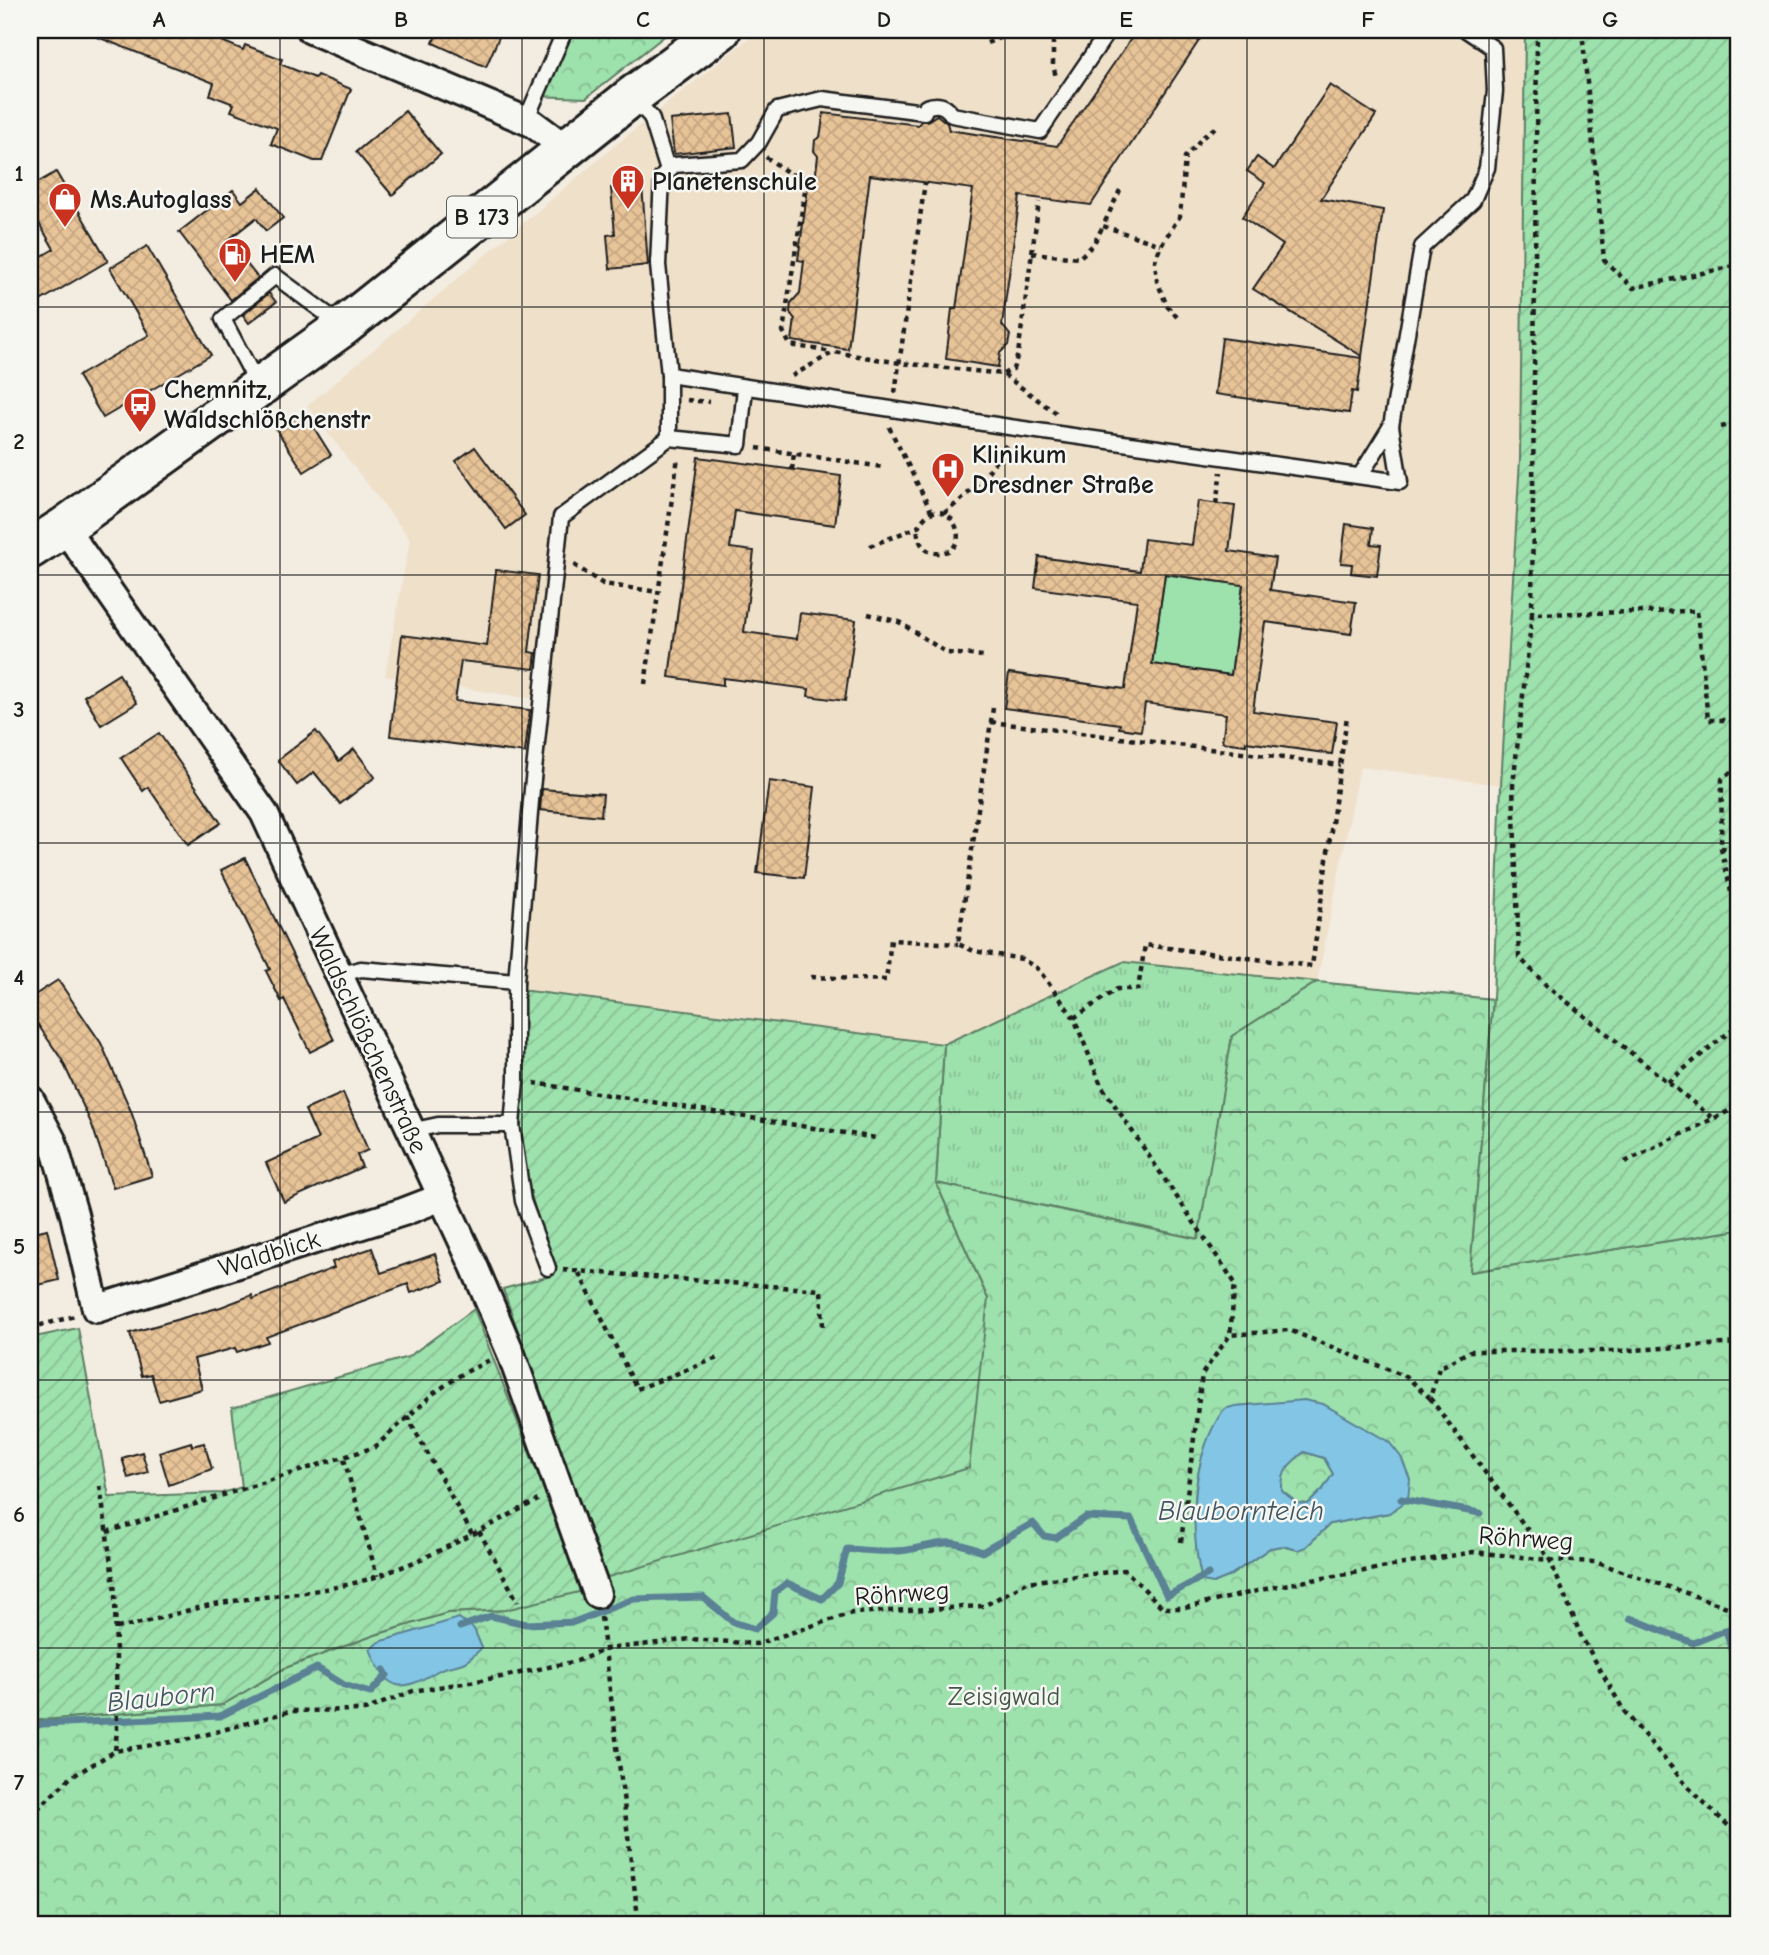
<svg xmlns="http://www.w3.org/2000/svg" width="1769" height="1955" viewBox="0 0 1769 1955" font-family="'Comic Neue',sans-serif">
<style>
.built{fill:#efe0ca}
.grass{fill:url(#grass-tufts);stroke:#5c7e64;stroke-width:2}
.forest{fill:url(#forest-crowns);stroke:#5c7e64;stroke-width:2;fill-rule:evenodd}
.park{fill:#9de1ad;stroke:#5c7e64;stroke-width:2}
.garden{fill:url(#garden-furrows);stroke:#5c7e64;stroke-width:2}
.water{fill:#83c5e4;stroke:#5a8194;stroke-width:2;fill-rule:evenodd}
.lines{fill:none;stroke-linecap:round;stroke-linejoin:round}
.stream{stroke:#5a8194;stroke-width:7}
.building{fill:url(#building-cross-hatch);stroke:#1c1c1c;stroke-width:2;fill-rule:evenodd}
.service-casing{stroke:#1c1c1c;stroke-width:19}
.minor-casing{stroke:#1c1c1c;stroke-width:32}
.primary-casing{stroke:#1c1c1c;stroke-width:44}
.path{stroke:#1c1c1c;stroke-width:4.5;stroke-dasharray:5 5;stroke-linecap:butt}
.service{stroke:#f6f6f2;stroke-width:14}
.minor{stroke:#f6f6f2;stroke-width:26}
.primary{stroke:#f6f6f2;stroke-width:38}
.grid{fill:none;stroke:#1c1c1c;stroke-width:2;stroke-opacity:0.55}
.labels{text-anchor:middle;stroke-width:5;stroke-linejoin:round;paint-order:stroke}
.shield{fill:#f6f6f2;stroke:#5d5d5c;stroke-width:2}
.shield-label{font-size:24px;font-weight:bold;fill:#1c1c1c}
.poi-label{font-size:26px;font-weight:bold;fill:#1c1c1c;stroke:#f6f6f2;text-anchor:start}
.street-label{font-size:26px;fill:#1c1c1c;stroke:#f6f6f2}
.park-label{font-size:26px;fill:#435748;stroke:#f6f6f2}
.water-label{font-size:28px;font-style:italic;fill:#405762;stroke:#f6f6f2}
.neatline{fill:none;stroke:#1c1c1c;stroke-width:2.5}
.grid-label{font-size:23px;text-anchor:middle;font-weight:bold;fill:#1c1c1c}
</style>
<defs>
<pattern id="grass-tufts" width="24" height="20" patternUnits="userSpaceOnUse" patternTransform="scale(1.75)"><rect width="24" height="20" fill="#9de1ad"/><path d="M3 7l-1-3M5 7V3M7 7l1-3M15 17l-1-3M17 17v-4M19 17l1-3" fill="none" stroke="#87c094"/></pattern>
<pattern id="forest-crowns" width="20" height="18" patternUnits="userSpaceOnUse" patternTransform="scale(1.75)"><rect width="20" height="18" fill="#9de1ad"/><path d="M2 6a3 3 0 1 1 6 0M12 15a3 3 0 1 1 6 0" fill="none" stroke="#87c094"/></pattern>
<pattern id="garden-furrows" width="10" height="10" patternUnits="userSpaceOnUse" patternTransform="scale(1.75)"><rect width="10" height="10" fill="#9de1ad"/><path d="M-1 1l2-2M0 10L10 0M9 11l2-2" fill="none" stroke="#87c094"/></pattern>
<pattern id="building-cross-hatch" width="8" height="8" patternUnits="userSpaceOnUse" patternTransform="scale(1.75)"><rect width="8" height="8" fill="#e7c398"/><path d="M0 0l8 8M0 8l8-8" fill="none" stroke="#c6a782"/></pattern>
</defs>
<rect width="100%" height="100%" fill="#f3ece0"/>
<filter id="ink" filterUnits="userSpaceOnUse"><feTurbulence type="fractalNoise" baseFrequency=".0143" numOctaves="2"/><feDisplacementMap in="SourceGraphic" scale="14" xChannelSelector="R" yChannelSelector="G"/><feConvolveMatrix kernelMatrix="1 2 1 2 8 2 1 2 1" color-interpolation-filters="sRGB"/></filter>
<g filter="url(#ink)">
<polygon class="built" points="759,30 1525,30 1520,459 1501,785 1360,767 1317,982 1123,962 944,1044 521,990 534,699 385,676 410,539 307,406 618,143"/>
<polygon class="grass" points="1123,962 1317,982 1232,1036 1199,1239 936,1183 944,1044"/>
<g class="forest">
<polygon points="559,30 672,30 586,98 536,96"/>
<path d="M1317 982 1493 999 1470 1272 1739 1230V1925H30V1721L222 1705 285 1668 375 1635 447 1613 505 1610 988 1299 936 1183 1198 1239 1232 1036ZM1323 1404 1361 1428 1389 1513 1330 1524 1306 1547 1298 1550 1282 1546 1270 1548 1228 1577 1202 1580C1195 1549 1192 1508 1198 1475 1200 1461 1206 1447 1211 1433Z"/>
<path d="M1304 1452 1324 1458 1333 1474 1323 1489 1308 1504 1297 1503 1282 1491C1281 1470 1287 1465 1304 1452Z"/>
</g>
<polygon class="park" points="1165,574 1243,585 1231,675 1152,664"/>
<g class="garden">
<polygon points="1525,30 1739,30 1739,1230 1470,1272 1493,999 1501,785 1520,459"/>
<polygon points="521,990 944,1044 936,1183 988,1299 969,1468 605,1578 503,1289 554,1275 524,1170 520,1121"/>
<polygon points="474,1309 583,1591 505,1610 447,1613 375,1635 285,1668 222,1705 30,1721 30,1338 78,1328 109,1497 222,1493 242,1487 232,1408 408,1357"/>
</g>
<g class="water">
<path d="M1304 1400 1323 1404 1389 1442 1401 1457 1410 1479 1408 1500 1389 1513 1330 1524 1306 1547 1298 1550 1282 1546 1270 1548 1228 1577 1213 1583 1202 1581C1189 1527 1191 1455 1224 1409L1235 1406ZM1304 1452 1324 1458 1333 1474 1323 1489 1308 1504 1297 1503 1282 1491C1281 1471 1289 1464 1304 1452Z"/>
<path d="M459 1618 474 1629 482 1648C477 1652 471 1659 465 1662 457 1666 447 1666 439 1670 401 1693 388 1694 370 1649L379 1642Z"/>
</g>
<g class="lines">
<g class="stream">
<polyline points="1401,1499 1480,1513"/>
<polyline points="1630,1618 1693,1643 1726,1630 1739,1675"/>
<path d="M460 1627 491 1616 526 1624 574 1622 634 1599 703 1597 733 1622 755 1629 773 1613 775 1592 787 1583 822 1599 838 1583 847 1549C866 1550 888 1553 907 1550 944 1544 945 1536 982 1552L1033 1523 1044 1536 1056 1538 1086 1517 1131 1519 1167 1596 1208 1574"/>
<polyline points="1726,1630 1739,1625"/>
<polyline points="30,1728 42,1724 220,1716 317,1668 344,1685 370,1693 387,1675 384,1670"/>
</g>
</g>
<g class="building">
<polygon points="80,30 196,30 243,50 245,45 282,59 280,64 315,78 317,75 351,89 322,161 314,161 271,144 277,128 231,111 234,104 210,95 214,83"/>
<polygon points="438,30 502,30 486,67 433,43"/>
<polygon points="1137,30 1206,30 1091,205 1020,196 1002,325 1010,335 1008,345 1000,353 998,367 946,359 952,309 956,309 973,189 870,175 848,349 792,341 795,319 790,313 791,303 800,293 804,261 798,260 808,187 814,188 818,156 814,151 815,140 820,137 824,113 918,125 921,121 927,121 937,115 947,123 949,130 1057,146"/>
<polygon points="1330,85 1376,115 1321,199 1383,210 1362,356 1253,289 1283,245 1242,217 1265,183 1247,171 1257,157 1274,169"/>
<polygon points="405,111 441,154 392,195 356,152"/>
<polygon points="732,114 736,147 674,154 670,120"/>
<polygon points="56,172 108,261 30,307 30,263 54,249 30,208 30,187"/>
<polygon points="642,185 648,265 610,269 607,235 615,234 611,188"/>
<polygon points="260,188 283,218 266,231 256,218 228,240 258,278 231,300 179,232 233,190 242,202"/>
<polygon points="147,246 211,355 103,418 78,376 149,335 110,268"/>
<polygon points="269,293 276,302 249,323 243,315"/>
<polygon points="1222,338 1362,358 1357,392 1352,391 1349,413 1215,394"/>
<polygon points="304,412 331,455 304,472 276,429"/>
<polygon points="475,447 525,515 506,529 456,461"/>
<polygon points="698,457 841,476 835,525 735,511 730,548 754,551 744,632 797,639 800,613 856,620 845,701 808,696 809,689 723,678 723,685 669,677"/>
<path d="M1198 501 1235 506 1229 551 1275 558 1270 590 1356 602 1351 634 1265 622 1253 711 1337 722 1332 754 1246 742V745L1222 742 1226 714 1145 703 1141 731 1119 728 1120 724 1004 708 1009 673 1125 689 1137 601 1035 588 1039 557 1140 571 1144 539 1192 545ZM1165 574 1243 585 1231 675 1152 664Z"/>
<polygon points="1346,524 1373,528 1371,544 1381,545 1377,576 1351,573 1352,564 1341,563"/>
<polygon points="496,570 538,575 529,652 536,653 534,669 461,661 455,701 530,710 525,753 390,736 402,635 487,646"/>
<polygon points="119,674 137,703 101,725 84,696"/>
<polygon points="316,731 339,761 354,749 375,777 340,804 314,772 297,785 278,760"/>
<polygon points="159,733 221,823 188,845 148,787 143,791 121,758"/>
<polygon points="769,781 815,787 804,878 757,873"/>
<polygon points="542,789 603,794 601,816 540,810"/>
<polygon points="245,858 334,1040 310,1052 284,999 281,1001 266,971 270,969 221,870"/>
<polygon points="58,980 101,1043 131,1111 152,1176 113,1188 92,1125 62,1060 30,1013 30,998"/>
<polygon points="343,1093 368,1150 357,1155 362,1167 284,1202 266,1163 318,1139 305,1110"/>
<polygon points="47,1229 59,1280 30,1287 30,1233"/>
<polygon points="372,1248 381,1273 435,1254 444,1281 411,1293 408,1284 266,1337 268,1342 237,1352 235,1348 194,1359 202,1389 159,1401 151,1374 142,1376 130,1333 221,1307 252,1295 253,1299 334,1268 332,1262"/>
<polygon points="191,1442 192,1446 204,1443 212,1469 169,1485 159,1452"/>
<polygon points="142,1452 148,1472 128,1478 122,1458"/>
</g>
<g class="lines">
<defs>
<g id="service">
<polyline points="633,98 651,117 668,171"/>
<polyline points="526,120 565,30"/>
<polyline points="669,375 1009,427 1400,482 1391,426 1422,247 1473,200 1487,168 1495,91 1493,48 1466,30"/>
<polyline points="259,387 223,319 275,276 343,326"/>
<path d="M745 388 739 445 669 438V375L658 265 662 177 674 165 742 160 759 142 777 110 822 99 924 112 926 107C937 103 945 104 952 115L1040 131 1109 30"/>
<polyline points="1360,476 1391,426"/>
<polyline points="338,975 361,969 516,982 516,1080 512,1125 438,1125 410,1131"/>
<polyline points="516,982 532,789 561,517 669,438"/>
<polyline points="512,1125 523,1201 548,1268"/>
</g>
<g id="minor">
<polyline points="311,30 532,123 567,149"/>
<polyline points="64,527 264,813 474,1266 510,1351 597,1594"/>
<polyline points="30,1099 53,1142 74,1214 96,1309 403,1212 442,1197"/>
</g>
<polyline id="primary" points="30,549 64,527 344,326 631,97 721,30"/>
</defs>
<use href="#service" class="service-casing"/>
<use href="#minor" class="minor-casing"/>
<use href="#primary" class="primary-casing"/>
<g class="path">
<polyline points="1053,30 1053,65 1056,77"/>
<polyline points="1537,30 1532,614 1697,611 1708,720 1738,720"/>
<polyline points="1582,30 1604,260 1633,288 1739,265"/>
<polyline points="987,43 1018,30"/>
<polyline points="766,157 790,174 807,178 783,331 790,345 832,352"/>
<polyline points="1120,190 1103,226 1161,245"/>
<polyline points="1032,253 1079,258 1093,245 1103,226"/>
<polyline points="1177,317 1167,306 1157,281 1155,261 1161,245 1180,216 1185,157 1203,137 1217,126"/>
<polyline points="1003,374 1013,369 1018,354 1039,202"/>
<polyline points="792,376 834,352 900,363 1003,374 1057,414"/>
<polyline points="895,393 925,182"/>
<polyline points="687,400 709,402"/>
<polyline points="889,427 932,513"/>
<polyline points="1721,427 1739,423"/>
<polyline points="757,448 882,467"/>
<polyline points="792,470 794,454"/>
<polyline points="1216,504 1221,472"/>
<path d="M944 513C969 496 991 471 1006 445"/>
<path d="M870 546 918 527C943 482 981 550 939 553 924 554 916 540 918 527"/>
<polyline points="574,565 603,584 658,592"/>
<polyline points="868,614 899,622 947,653 983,656"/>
<polyline points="1532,614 1513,785 1519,957 1546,985 1714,1119"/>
<polyline points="645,684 678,457"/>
<polyline points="993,708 958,944 974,951 1022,959 1038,969 1074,1018 1101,1085 1235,1283 1230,1335"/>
<polyline points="991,722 1340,765"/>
<polyline points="1739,766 1722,779 1721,848 1739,849"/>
<polyline points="1721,848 1732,896 1739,896"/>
<polyline points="811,977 886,980 891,940 958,944"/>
<polyline points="1074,1018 1117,989 1138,989 1145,945 1312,966 1347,716"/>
<polyline points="1668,1082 1739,1024"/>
<polyline points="534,1083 876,1138"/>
<polyline points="1625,1162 1739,1106"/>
<polyline points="563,1270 821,1290 823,1326"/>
<polyline points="579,1273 637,1389 720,1357"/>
<polyline points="30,1328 75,1316"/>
<polyline points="1430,1398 1550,1560 1581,1636 1624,1711 1688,1787 1739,1836"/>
<polyline points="407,1416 472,1534"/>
<polyline points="344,1459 377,1576"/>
<polyline points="100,1486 115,1592 117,1729 115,1751"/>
<polyline points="479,1531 518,1602"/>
<polyline points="107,1532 375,1447 434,1393 462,1374 490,1360"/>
<polyline points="1181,1542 1202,1374 1230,1335 1289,1330 1407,1377 1430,1398 1439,1368 1470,1351 1619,1351 1739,1343"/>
<polyline points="601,1617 639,1925"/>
<path d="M117 1628C150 1622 182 1611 215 1604 270 1594 326 1594 378 1576 433 1557 486 1527 538 1500"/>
<polyline points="30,1816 70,1778 115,1751 190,1739 291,1711 365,1710 413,1691 501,1677 577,1661 607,1649 691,1639 756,1644 852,1613 984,1606 1027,1582 1125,1570 1163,1608 1185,1608 1278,1586 1473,1552 1550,1560 1595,1562 1739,1611"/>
</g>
<use href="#service" class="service"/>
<use href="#minor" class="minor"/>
<use href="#primary" class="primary"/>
</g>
</g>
<path class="grid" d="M280 30V1925M522 30V1925M764 30V1925M1005 30V1925M1247 30V1925M1489 30V1925M30 307H1739M30 575H1739M30 843H1739M30 1112H1739M30 1380H1739M30 1648H1739"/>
<defs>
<symbol id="building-pin" viewBox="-11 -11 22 30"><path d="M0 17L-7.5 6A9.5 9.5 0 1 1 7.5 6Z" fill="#c8321e" stroke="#f6f6f2"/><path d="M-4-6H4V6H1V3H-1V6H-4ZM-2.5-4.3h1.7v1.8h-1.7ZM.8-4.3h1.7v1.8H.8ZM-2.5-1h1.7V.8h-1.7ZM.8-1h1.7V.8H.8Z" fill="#fff"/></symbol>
<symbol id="shop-pin" viewBox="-11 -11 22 30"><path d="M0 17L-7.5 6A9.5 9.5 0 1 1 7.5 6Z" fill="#c8321e" stroke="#f6f6f2"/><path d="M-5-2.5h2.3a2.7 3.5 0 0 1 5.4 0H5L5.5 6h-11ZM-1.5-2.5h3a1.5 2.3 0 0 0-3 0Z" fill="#fff"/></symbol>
<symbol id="fuel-pin" viewBox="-11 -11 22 30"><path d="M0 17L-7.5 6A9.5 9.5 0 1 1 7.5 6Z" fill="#c8321e" stroke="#f6f6f2"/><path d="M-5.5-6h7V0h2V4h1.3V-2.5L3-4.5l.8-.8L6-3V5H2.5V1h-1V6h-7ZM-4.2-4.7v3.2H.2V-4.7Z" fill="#fff"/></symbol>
<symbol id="bus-pin" viewBox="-11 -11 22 30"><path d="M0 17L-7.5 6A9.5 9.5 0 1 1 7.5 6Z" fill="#c8321e" stroke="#f6f6f2"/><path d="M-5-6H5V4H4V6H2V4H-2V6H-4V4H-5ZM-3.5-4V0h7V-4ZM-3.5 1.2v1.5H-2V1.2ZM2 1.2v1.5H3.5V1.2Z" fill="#fff"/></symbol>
<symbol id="hospital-pin" viewBox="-11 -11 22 30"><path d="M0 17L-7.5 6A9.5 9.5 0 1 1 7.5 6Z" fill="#c8321e" stroke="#f6f6f2"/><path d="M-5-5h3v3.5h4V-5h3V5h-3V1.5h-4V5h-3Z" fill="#fff"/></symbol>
</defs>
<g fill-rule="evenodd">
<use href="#building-pin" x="609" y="162" width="38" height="52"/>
<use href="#shop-pin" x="46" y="180" width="38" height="52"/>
<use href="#fuel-pin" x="216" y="235" width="38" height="52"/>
<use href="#bus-pin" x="121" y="385" width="38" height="52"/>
<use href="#hospital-pin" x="929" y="450" width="38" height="52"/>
</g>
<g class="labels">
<rect class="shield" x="447" y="196.5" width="70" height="41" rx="5"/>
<g class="shield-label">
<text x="482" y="225">B 173</text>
</g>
<g class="poi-label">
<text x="652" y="190">Planetenschule</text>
<text x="90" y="208">Ms.Autoglass</text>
<text x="260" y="263">HEM</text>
<text x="164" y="398">Chemnitz,<tspan x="164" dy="30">Waldschlößchenstr</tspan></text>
<text x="972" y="463">Klinikum<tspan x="972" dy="30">Dresdner Straße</tspan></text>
</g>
<g class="street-label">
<text transform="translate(369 1040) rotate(65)" y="9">Waldschlößchenstraße</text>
<text transform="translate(269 1253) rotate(-17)" y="9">Waldblick</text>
<text transform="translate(1526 1538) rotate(4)" y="9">Röhrweg</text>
<text transform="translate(902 1593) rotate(-4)" y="9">Röhrweg</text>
</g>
<g class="park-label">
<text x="1004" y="1705">Zeisigwald</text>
</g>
<g class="water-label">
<text x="1241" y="1520">Blaubornteich</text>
<text transform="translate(161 1696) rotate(-6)" y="10">Blauborn</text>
</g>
</g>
<rect width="1769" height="1955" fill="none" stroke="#f6f6f2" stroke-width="77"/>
<rect x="38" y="38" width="1692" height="1878" class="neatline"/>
<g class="grid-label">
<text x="159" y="27">A</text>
<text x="401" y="27">B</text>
<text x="643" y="27">C</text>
<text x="884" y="27">D</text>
<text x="1126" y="27">E</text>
<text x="1368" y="27">F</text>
<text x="1610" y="27">G</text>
<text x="19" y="181">1</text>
<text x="19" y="449">2</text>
<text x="19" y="717">3</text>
<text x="19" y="985">4</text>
<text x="19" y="1254">5</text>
<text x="19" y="1522">6</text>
<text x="19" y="1790">7</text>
</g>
</svg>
